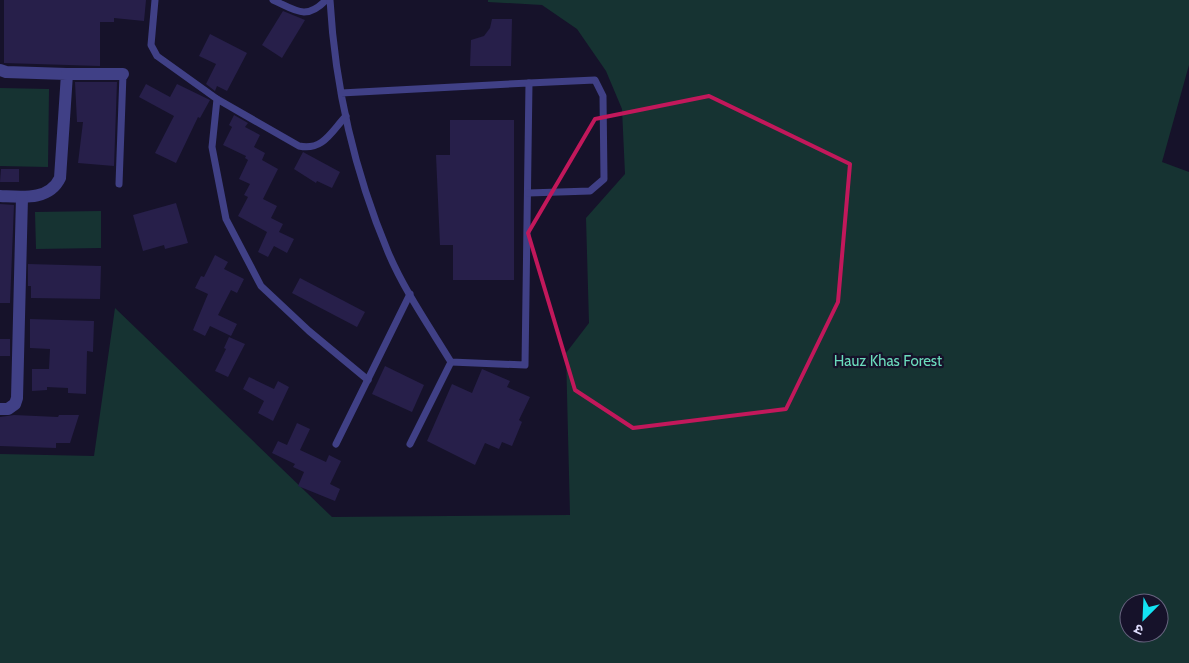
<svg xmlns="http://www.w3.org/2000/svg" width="1189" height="663" viewBox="0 0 1189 663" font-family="Cabin,'Noto Sans Devanagari',sans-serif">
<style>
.green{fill:#163332;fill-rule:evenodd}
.building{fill:#271f4a}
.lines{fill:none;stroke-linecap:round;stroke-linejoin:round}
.service{stroke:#404086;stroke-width:7}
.minor{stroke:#404086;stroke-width:12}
.marked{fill:none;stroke:#c2185b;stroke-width:4;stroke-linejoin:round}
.labels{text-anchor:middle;stroke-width:4.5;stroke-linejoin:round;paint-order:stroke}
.park-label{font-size:15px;fill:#6bdbbc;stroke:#16122a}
</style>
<rect width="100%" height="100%" fill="#16122a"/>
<g class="green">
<path d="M488 0H1189V65L1162 162 1189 172V663H0V454L94 456 115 308 332 517 570 515 566 353 589 323 586 218 625 174 622 109 606 71 577 29 542 5 488 2ZM1129 603H1159V633H1129Z"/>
<polygon points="0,88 49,89 48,167 0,166"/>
<polygon points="101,211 101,248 36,249 35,212"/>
</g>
<g class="building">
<polygon points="4,0 146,0 144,21 114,18 114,22 100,22 100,66 4,63"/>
<polygon points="283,11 305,20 282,58 262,45"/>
<polygon points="492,19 512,19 511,66 470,66 471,40 484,36 490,28"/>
<polygon points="210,34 247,53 227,91 217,86 215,91 206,84 216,64 199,56"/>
<polygon points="75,82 117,82 114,166 78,163 83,122 77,122"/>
<polygon points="146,84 170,97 177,84 210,100 200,118 198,117 176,163 155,153 174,116 139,97"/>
<polygon points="234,115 248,123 245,127 260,135 254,147 265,153 262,160 278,169 263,199 277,206 271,218 283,224 279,232 294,239 287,253 274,246 268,257 258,252 267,232 238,216 248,197 244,195 250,184 239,179 248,160 245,158 246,156 223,145 232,127 229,125"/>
<polygon points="450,120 514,120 514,280 453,280 453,245 440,245 436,155 450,155"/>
<polygon points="303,152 340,172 332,188 317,181 316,183 294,169"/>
<polygon points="1,169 19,169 19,182 0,182"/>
<polygon points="176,203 188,243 165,249 164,245 143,251 133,215"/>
<polygon points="0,204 14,205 10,303 0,303"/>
<polygon points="215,255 228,262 224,269 244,279 237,293 231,290 218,315 237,324 231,336 210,326 205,336 193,330 208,294 195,288 201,276 204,277"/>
<polygon points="28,264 101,266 100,299 31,298 31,286 28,286"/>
<polygon points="300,278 365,312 357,327 292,293"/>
<polygon points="30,319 94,321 93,352 87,351 86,394 68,393 68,388 47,387 47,390 32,391 32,369 49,369 50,349 30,348"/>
<polygon points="229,337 245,344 228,377 215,371 226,349 224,348"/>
<rect x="0" y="339" width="10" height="17"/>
<polygon points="385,366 424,385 412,412 372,394"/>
<polygon points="482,369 510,381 507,387 530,397 519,420 522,422 512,446 502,442 499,449 485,443 475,465 427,441 452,384 472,393"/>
<polygon points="249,377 274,389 278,381 289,387 273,421 258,413 264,401 243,389"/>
<polygon points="14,415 58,417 59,415 79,415 70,443 56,443 56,448 0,446 0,417"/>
<polygon points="297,423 310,429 300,450 326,462 329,455 341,461 330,484 340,489 335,501 298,486 304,472 293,467 295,464 272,453 278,441 287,445"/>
</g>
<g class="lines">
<g class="service">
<polyline points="155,0 151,45 157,56 217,99 212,147 226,219 261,286 309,331 368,380"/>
<path d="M273 0C295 10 306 21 326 0"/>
<path d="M330 0C335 86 355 173 388 252 404 290 429 326 451 362L525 365 529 83 341 93"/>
<path d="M217 99 299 146C323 151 331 132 346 116"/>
<polyline points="119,184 123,74"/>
<polyline points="528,193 590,191 604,179 603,96 595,80 529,83"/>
<polyline points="336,444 410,294"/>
<polyline points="410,444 451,362"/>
</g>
<g class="minor">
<path d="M0 70 6 72 67 74 60 178C49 201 22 197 0 196"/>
<polyline points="67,74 123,74"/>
<polyline points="0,409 8,409 15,404 17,398 22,197"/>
</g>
</g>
<path class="marked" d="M709 96 850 164 838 302 786 409 633 428 575 390 528 233 595 119Z"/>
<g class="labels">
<g class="park-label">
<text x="888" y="366">Hauz Khas Forest</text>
</g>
</g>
<g transform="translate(1144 618) rotate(204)"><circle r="24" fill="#16122a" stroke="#66637e"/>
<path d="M0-4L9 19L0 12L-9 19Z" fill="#13e3f3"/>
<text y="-8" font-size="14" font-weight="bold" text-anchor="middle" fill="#dfddfd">उ</text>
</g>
</svg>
